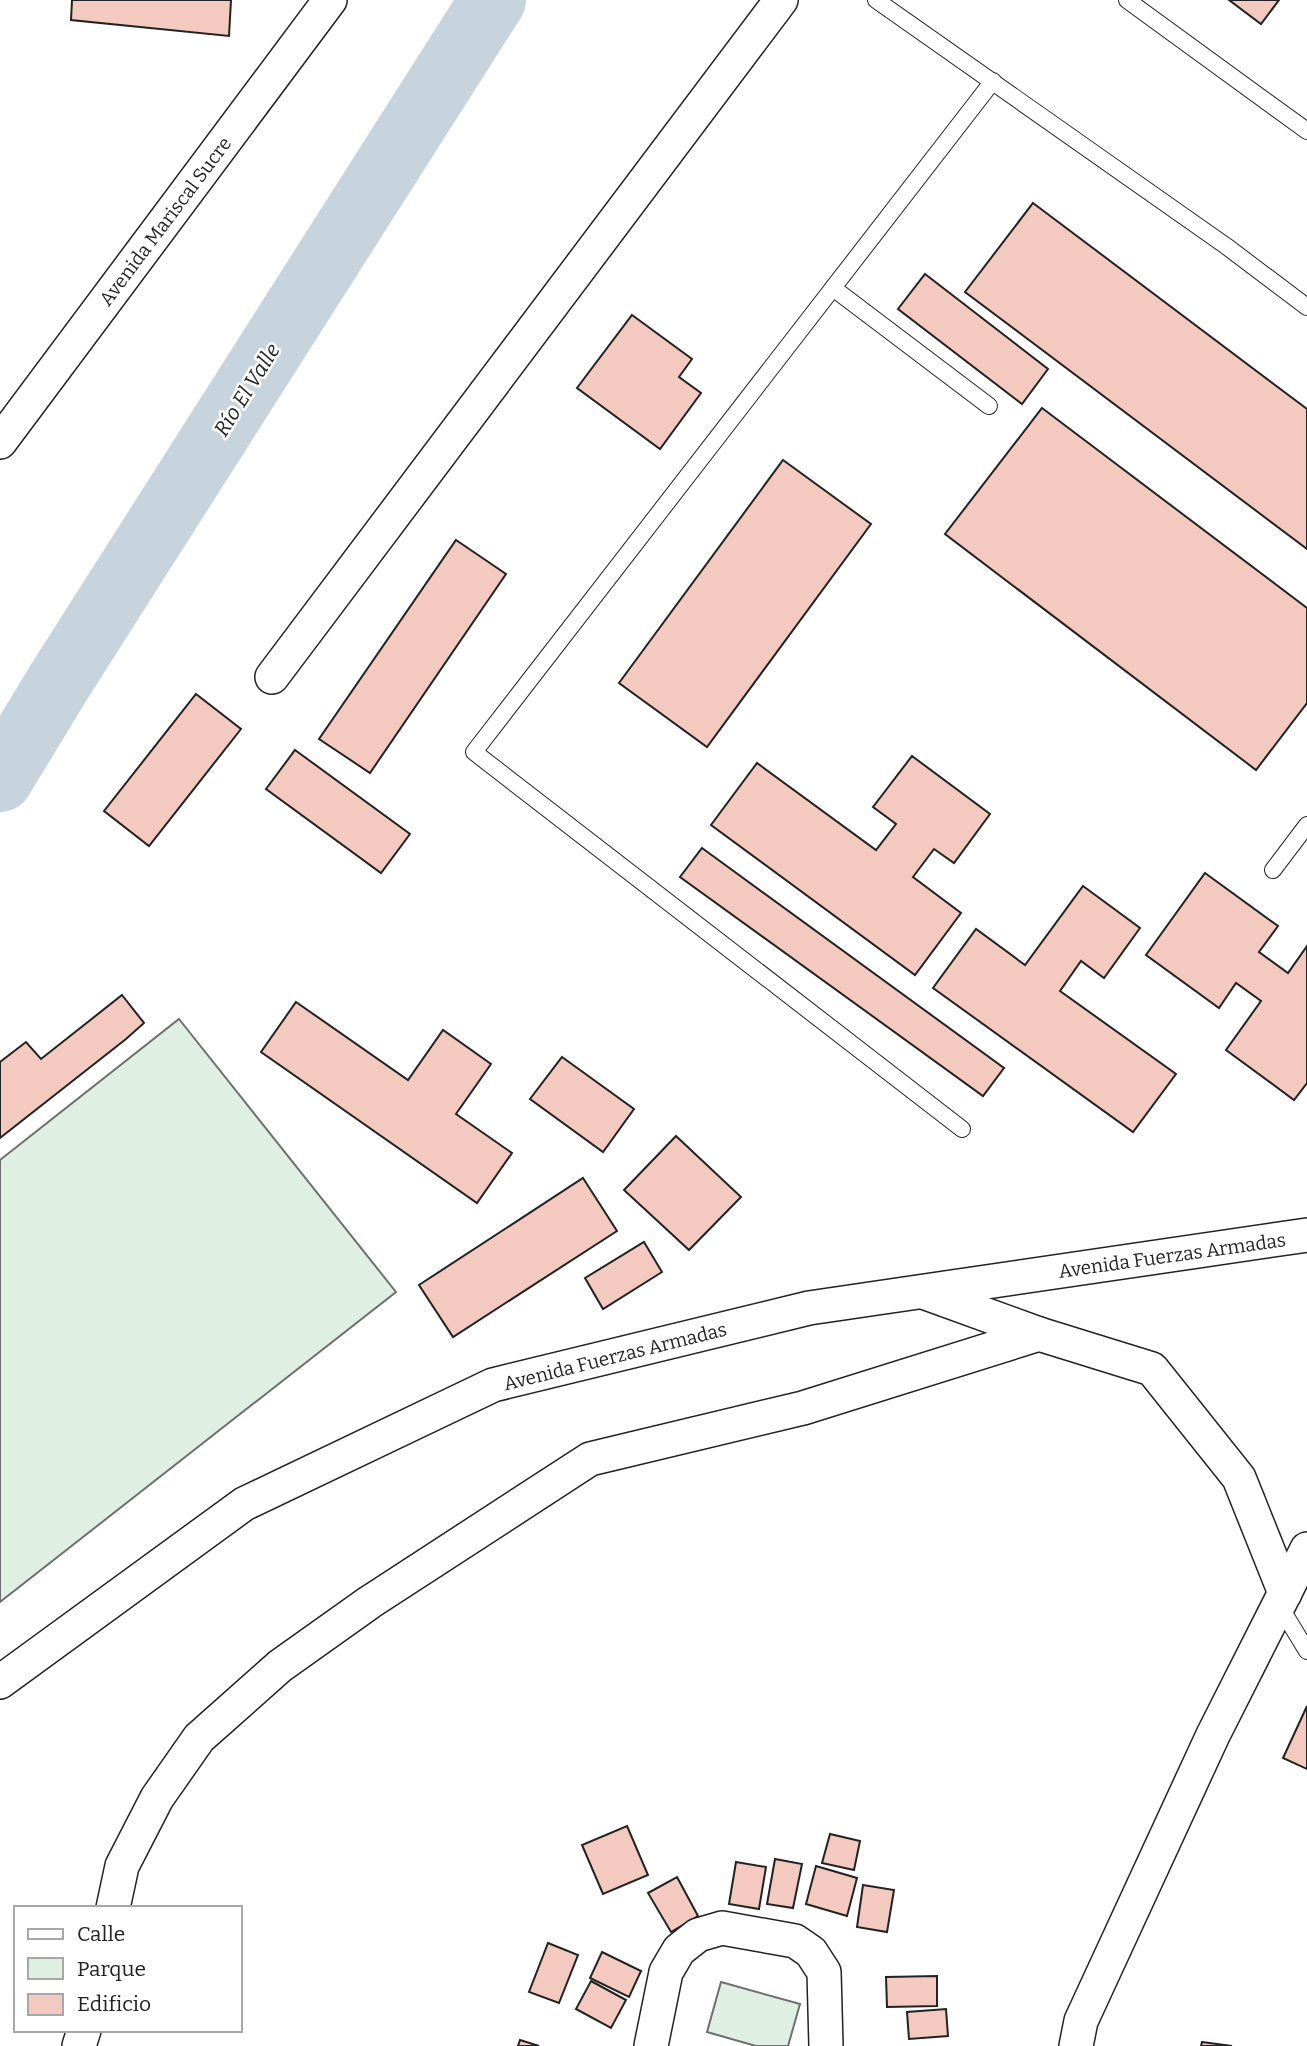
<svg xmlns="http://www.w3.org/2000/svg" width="1307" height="2046" viewBox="0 0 1307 2046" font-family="Bitter,serif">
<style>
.green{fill:#e0efe3;stroke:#6f6f6f;stroke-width:2}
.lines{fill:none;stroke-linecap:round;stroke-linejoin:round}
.river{stroke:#c7d3dd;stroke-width:66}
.building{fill:#f3c9c0;stroke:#222;stroke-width:2}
.service-casing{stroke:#222;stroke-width:18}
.minor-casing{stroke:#222;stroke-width:36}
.service{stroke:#fff;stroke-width:16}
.minor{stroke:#fff;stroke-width:33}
.labels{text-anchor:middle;stroke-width:5;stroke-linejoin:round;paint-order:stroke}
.street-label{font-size:19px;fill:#222;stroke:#fff}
.water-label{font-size:21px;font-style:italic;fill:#222;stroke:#fff}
</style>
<rect width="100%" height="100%" fill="#fff"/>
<g class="green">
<polygon points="179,1019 396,1292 0,1602 0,1160"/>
<polygon points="721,1982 800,2004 788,2046 756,2046 707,2032"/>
</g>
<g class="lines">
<polyline class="river" points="0,779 59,682 493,0"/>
</g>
<g class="building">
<polygon points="72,0 231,0 229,36 71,20"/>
<polygon points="1229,0 1279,0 1261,24"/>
<polygon points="1033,203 1307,409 1307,549 965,292"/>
<polygon points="925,274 1048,369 1022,404 898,309"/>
<polygon points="632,315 692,359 679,377 701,393 660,449 577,388"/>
<polygon points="1042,408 1307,608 1307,703 1256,770 945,534"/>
<polygon points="783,460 871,524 707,747 619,683"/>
<polygon points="456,540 506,574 370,773 319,739"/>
<polygon points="196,694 241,729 149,846 104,811"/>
<polygon points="295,750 410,834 381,873 266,789"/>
<polygon points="912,756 990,814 954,863 934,849 913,877 961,913 915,975 711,825 757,763 876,850 896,824 873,807"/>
<polygon points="702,848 1004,1068 983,1096 680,877"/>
<polygon points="1205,873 1278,926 1259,952 1288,973 1307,946 1307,1083 1294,1100 1226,1050 1261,1001 1236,983 1219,1008 1146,955"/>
<polygon points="1083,886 1140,928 1104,978 1081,961 1060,991 1176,1074 1133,1132 933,988 976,929 1025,965"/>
<polygon points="122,995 144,1023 126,1039 0,1138 0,1062 26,1042 41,1059"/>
<polygon points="296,1002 408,1080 443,1030 491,1064 456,1114 512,1153 477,1203 261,1052"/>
<polygon points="562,1057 634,1109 603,1152 530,1099"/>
<polygon points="676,1136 741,1197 689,1250 624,1190"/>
<polygon points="583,1178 617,1231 453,1337 419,1285"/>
<polygon points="644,1242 662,1272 603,1309 585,1278"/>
<polygon points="1307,1706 1307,1769 1283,1758"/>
<polygon points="627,1826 648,1875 603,1894 582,1845"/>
<polygon points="830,1834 860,1841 854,1870 822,1863"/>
<polygon points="775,1859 802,1864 793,1908 767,1904"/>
<polygon points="736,1862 766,1867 759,1909 729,1904"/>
<polygon points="816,1866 857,1878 847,1916 806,1904"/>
<polygon points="677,1877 698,1916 671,1932 648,1893"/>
<polygon points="863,1885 894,1890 887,1932 857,1927"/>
<polygon points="548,1943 578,1955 559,2003 529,1992"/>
<polygon points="602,1952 641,1971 629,1997 590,1978"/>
<polygon points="937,1976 937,2006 887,2007 886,1977"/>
<polygon points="591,1981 626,2000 611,2028 576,2009"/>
<polygon points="946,2009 948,2036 909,2039 907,2012"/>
<polygon points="520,2040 539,2046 518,2046"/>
<polygon points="1202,2042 1232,2046 1201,2046"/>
</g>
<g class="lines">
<defs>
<g id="service">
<polyline points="876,0 1226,246 1307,307"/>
<polyline points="1127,0 1307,131"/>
<polyline points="833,288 989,406"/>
<polyline points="1273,870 1307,825"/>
<polyline points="962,1129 474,752 993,81"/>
<polyline points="1279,1605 1307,1651"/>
</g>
<g id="minor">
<polyline points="0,442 330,0"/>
<polyline points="272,677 781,0"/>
<polyline points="926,1293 1039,1334 1152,1369 1239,1478 1285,1593"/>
<polyline points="0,1682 244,1504 493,1385 809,1308 1307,1235"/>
<polyline points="113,1908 122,1866 157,1798 199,1738 280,1666 370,1602 590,1459 803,1408 1039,1334"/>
<polyline points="79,2046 84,2030"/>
<polyline points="651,2046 666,1972 679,1950 698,1935 722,1928 795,1941 811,1952 824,1972 826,2046"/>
<polyline points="1076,2046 1081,2021 1213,1735 1307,1549"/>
</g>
</defs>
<use href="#service" class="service-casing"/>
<use href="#minor" class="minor-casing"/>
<use href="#service" class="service"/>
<use href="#minor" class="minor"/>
</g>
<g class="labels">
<g class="street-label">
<text transform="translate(165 221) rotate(-53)" y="7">Avenida Mariscal Sucre</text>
<text transform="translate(1172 1255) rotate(-8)" y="7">Avenida Fuerzas Armadas</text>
<text transform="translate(615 1356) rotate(-14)" y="7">Avenida Fuerzas Armadas</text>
</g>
<g class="water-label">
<text transform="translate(247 390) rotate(-58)" y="7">Río El Valle</text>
</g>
</g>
<rect x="14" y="1906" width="228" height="126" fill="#ffffff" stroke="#a7a7a7" stroke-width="2"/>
<rect x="28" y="1929" width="35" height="10" fill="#ffffff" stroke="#a7a7a7" stroke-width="2"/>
<text x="77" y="1941" font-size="21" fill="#222222">Calle</text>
<rect x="28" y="1958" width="35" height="21" fill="#e0efe3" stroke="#a7a7a7" stroke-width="2"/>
<text x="77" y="1976" font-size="21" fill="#222222">Parque</text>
<rect x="28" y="1994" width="35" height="21" fill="#f3c9c0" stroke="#a7a7a7" stroke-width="2"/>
<text x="77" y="2011" font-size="21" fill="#222222">Edificio</text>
</svg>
